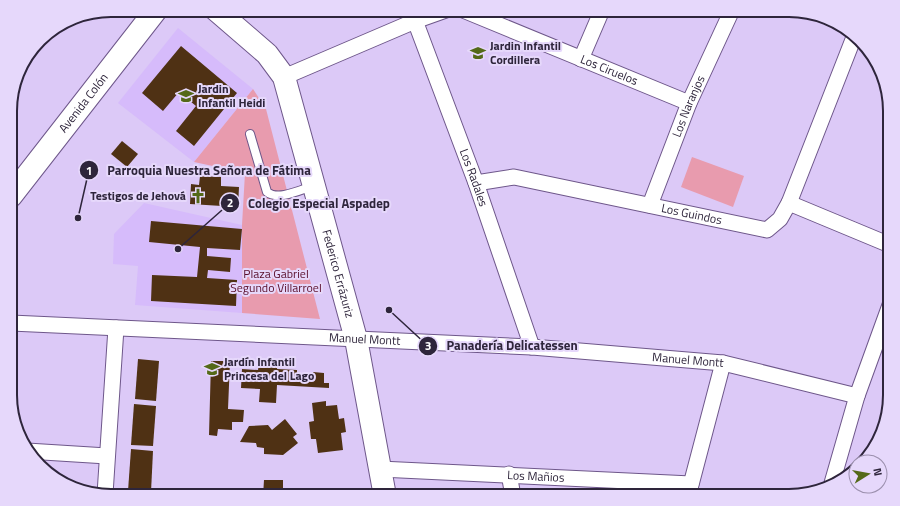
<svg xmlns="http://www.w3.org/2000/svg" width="900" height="506" viewBox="0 0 900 506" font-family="'Titillium Web',sans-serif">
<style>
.built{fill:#d6bbfb}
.green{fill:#e89bae}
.building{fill:#4f3114}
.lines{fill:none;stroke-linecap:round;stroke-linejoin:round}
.lane-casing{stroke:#6e578a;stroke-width:10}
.street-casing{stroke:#6e578a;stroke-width:17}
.secondary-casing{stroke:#6e578a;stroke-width:24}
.lane{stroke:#fff;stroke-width:8}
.street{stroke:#fff;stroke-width:15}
.secondary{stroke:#fff;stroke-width:22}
.labels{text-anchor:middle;stroke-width:4;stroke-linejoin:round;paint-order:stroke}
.poi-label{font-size:12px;font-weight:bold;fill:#2e253b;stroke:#e6d8fb;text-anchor:start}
.street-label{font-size:12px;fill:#2e253b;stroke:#e6d8fb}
.park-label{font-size:12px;fill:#590d2a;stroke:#e6d8fb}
.rim{fill:none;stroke:#2e253b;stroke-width:2}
.leader{fill:none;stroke:#2e253b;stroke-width:1.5}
.callout-dot{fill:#2e253b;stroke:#e6d8fb;stroke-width:1.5}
.mark-label{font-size:12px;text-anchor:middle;font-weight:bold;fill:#fff}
.callout-label{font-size:13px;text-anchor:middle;font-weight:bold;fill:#2e253b;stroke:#e6d8fb;stroke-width:4;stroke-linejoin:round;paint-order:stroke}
</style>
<rect width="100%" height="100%" fill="#dcc9f7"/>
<g class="built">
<polygon points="178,28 253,89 194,162 118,103"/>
<polygon points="144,203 242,225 242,313 135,305 138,266 113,264 114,234"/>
</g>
<g class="green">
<polygon points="253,89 266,109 320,319 242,313 242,225 245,173 194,162"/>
<polygon points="692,157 744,176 733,207 681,187"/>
</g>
<g class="building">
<polygon points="181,46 237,93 194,146 176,131 196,106 179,92 163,111 142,93"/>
<polygon points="122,141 138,154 127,167 111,154"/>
<polygon points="200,176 221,177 221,186 239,187 238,207 190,204 191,184 199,185"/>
<polygon points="151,221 242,229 240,250 207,248 207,256 231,258 230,272 208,270 207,278 237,280 236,306 151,301 152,275 197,277 200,247 149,242"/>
<polygon points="138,359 159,361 156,401 135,399"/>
<polygon points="211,361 230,361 228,409 244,410 243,422 232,422 232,430 218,429 217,436 209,435"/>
<polygon points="259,363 278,363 277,369 297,370 297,375 313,376 313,372 324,373 324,383 329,383 329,388 277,385 276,403 259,402 260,389 241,388 242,369 258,370"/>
<polygon points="326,401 326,406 337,405 339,419 344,418 346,432 341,433 343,450 318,453 316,439 311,439 309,422 314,421 312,403"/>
<polygon points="134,404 156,406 153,446 131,445"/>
<polygon points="285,419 297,434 293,437 298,443 283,455 264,454 264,448 257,447 256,443 240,442 249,426 268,425 272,430"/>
<polygon points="131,449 153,451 151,492 128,491"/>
<polygon points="264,480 283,480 283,496 263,496"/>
</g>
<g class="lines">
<defs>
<path id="lane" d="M250 134 267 192C278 201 300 190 313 186"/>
<g id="street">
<path id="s1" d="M411 10 476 183 532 347"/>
<path id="s2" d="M463 10 689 103"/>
<polyline points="581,59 602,10"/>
<polyline points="284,77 415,21 446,10"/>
<path id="s3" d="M476 183 514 177 767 230 780 219 789 203 890 245"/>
<polyline points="789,203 854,37"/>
<path id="s4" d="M650 205 689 103 732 10"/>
<path id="s5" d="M11 323 532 347 723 363 857 396"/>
<polyline points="27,451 107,456"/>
<path id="s6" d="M380 469 691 484"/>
<polyline points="509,474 513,496"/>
<polyline points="832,483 857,396 890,305"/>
<polyline points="105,494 116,328"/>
<polyline points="688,496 723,363"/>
</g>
<g id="secondary">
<path id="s7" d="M216 10 267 54 284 77 356 339 385 496"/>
<path id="s8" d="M11 196 156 10"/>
</g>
</defs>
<use href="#lane" class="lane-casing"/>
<use href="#street" class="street-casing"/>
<use href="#secondary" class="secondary-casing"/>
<use href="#lane" class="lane"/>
<use href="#street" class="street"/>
<use href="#secondary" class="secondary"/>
</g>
<defs>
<symbol id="school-bare" viewBox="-9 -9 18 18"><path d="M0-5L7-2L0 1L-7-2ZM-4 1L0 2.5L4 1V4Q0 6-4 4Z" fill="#546918" stroke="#e6d8fb" stroke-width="2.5" paint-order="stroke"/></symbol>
<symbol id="church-bare" viewBox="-9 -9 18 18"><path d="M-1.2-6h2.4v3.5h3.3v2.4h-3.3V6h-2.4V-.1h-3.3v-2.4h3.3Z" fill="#546918" stroke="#e6d8fb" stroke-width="2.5" paint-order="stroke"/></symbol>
</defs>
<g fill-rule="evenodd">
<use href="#school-bare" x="467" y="42" width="22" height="22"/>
<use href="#school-bare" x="175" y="85" width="22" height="22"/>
<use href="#church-bare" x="187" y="185" width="22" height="22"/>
<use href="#school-bare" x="201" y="358" width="22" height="22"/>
</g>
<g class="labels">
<g class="poi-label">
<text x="490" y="50">Jardin Infantil<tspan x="490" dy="14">Cordillera</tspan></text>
<text x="198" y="93">Jardin<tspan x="198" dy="14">Infantil Heidi</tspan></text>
<text x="186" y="200" text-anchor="end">Testigos de Jehová</text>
<text x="224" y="366">Jardín Infantil<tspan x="224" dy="14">Princesa del Lago</tspan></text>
</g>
<g class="street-label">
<text dy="4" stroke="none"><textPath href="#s2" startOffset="158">Los Ciruelos</textPath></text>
<text dy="4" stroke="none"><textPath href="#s8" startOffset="118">Avenida Colón</textPath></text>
<text dy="4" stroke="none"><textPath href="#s4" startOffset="106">Los Naranjos</textPath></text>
<text dy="4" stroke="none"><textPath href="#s1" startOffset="179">Los Radales</textPath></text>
<text dy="4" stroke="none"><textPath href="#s3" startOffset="220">Los Guindos</textPath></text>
<text dy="4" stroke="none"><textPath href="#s7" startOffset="300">Federico Errázuriz</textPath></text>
<text dy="4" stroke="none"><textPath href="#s5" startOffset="354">Manuel Montt</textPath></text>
<text dy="4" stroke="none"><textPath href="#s5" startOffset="678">Manuel Montt</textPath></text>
<text dy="4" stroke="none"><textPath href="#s6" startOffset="156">Los Mañios</textPath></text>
</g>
<g class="park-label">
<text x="276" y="278">Plaza Gabriel<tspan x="276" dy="14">Segundo Villarroel</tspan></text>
</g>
</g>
<path d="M0 0H900V506H0ZM111 17H789A94 94 0 0 1 883 111V395A94 94 0 0 1 789 489H111A94 94 0 0 1 17 395V111A94 94 0 0 1 111 17Z" fill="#e6d8fb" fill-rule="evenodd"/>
<path class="rim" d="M111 17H789A94 94 0 0 1 883 111V395A94 94 0 0 1 789 489H111A94 94 0 0 1 17 395V111A94 94 0 0 1 111 17Z"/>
<path class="leader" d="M78 218L89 170M178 249L230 203M389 310L428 346"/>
<g class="callout-dot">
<circle cx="78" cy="218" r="4"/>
<circle cx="178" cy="249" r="4"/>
<circle cx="389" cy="310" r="4"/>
<circle cx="89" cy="170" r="10"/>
<circle cx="230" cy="203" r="10"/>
<circle cx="428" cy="346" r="10"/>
</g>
<g class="mark-label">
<text x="89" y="175">1</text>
<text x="230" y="207">2</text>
<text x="428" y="350">3</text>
</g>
<g class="callout-label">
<text x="209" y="175">Parroquia Nuestra Señora de Fátima</text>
<text x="319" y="208">Colegio Especial Aspadep</text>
<text x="512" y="350">Panadería Delicatessen</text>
</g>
<g transform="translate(868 474) rotate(79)"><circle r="19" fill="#e6d8fb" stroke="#9c90ae"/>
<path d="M0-3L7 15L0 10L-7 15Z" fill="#546918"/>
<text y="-6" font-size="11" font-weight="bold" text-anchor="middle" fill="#2e253b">N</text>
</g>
</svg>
